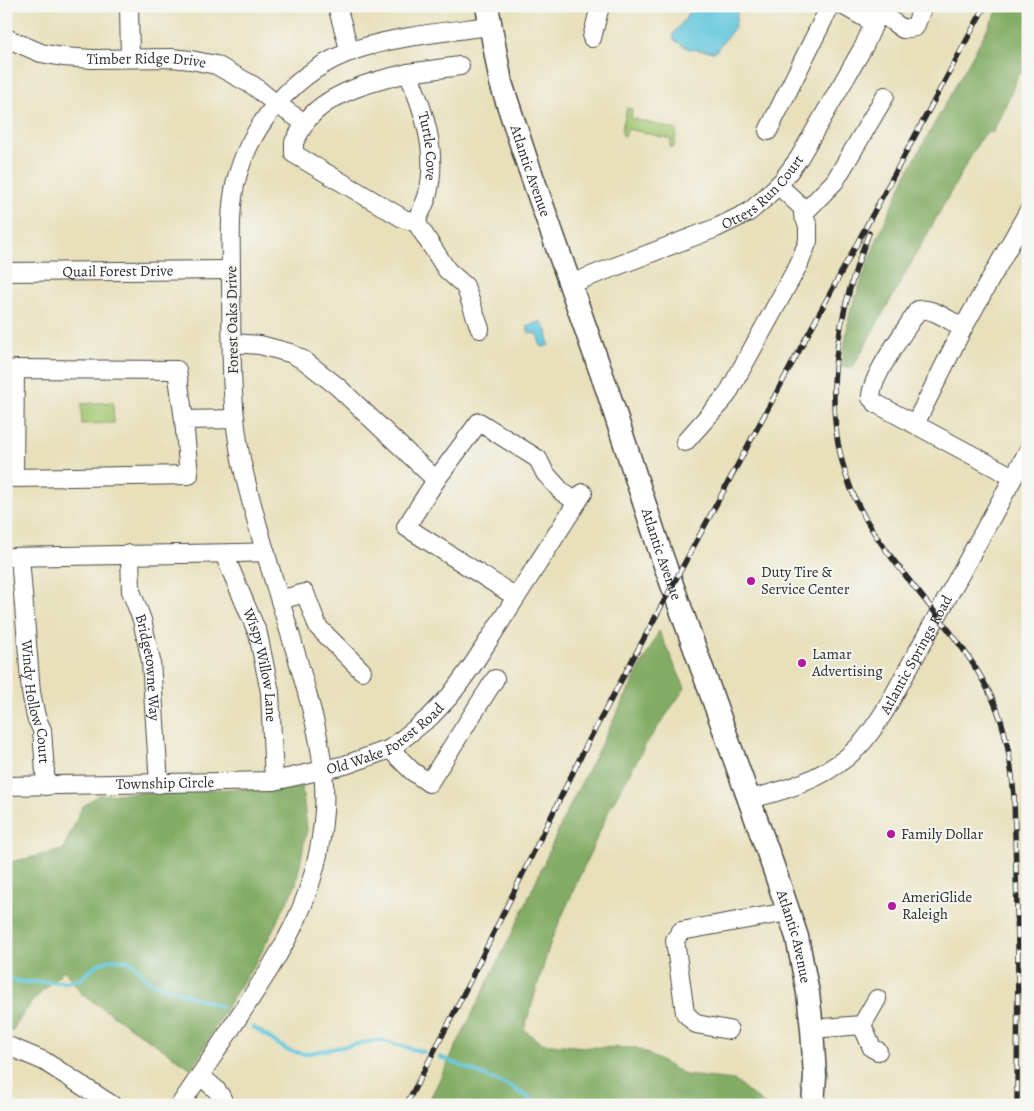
<svg xmlns="http://www.w3.org/2000/svg" width="1034" height="1111" viewBox="0 0 1034 1111" font-family="Alegreya,serif">
<style>
.green{fill:#a3c872;stroke:#677a4e}
.forest{fill:#82ac64;stroke:#566c48}
.water{fill:#60c6dd;stroke:#467884}
.lines{fill:none;stroke-linecap:round;stroke-linejoin:round}
.stream{stroke:#60c6dd;stroke-width:4}
.minor-casing{stroke:#474641;stroke-width:20}
.major-casing{stroke:#474641;stroke-width:25}
.minor{stroke:#fff;stroke-width:18}
.major{stroke:#fff;stroke-width:22}
.rail-casing{stroke:#2b2b2b;stroke-width:5.5}
.rail{stroke:#f6f6f2;stroke-width:4;stroke-dasharray:11;stroke-linecap:butt}
.poi-dot{fill:#b5179e;stroke:#f6f6f2;stroke-width:2}
.labels{text-anchor:middle;stroke-width:4;stroke-linejoin:round;paint-order:stroke}
.street-label{font-size:15px;fill:#2b2b2b;stroke:#f6f6f2}
.poi-label{font-size:15px;fill:#2b2b2b;stroke:#f6f6f2;text-anchor:start}
</style>
<rect width="100%" height="100%" fill="#f6f6f2"/>
<filter id="ink" filterUnits="userSpaceOnUse"><feTurbulence type="fractalNoise" baseFrequency=".02" numOctaves="2"/><feDisplacementMap in="SourceGraphic" scale="10" xChannelSelector="R" yChannelSelector="G"/><feConvolveMatrix kernelMatrix="1 2 1 2 8 2 1 2 1" color-interpolation-filters="sRGB"/></filter>
<filter id="wash" filterUnits="userSpaceOnUse"><feTurbulence type="fractalNoise" baseFrequency=".0096" numOctaves="4" result="noise"/><feDisplacementMap in="SourceGraphic" scale="20" xChannelSelector="R" yChannelSelector="G"/><feGaussianBlur stdDeviation="1.12" result="paint"/><feColorMatrix in="noise" values="0 0 0 0 0 0 0 0 0 0 0 0 0 0 0 0 0 1.4 0 .05"/><feComposite in="paint" operator="in"/></filter>
<g filter="url(#wash)">
<rect width="100%" height="100%" fill="#e8e0bb"/>
<g class="green">
<polygon points="627,108 632,109 631,118 677,130 674,147 670,147 671,139 628,129 625,136 623,136 622,129"/>
<polygon points="113,402 114,423 82,424 81,404"/>
</g>
<g class="forest">
<polygon points="1000,6 1028,6 1028,73 1018,74 1012,91 992,134 989,131 981,138 853,367 841,367 850,312 878,237 907,173"/>
<polygon points="659,631 685,688 646,744 610,808 551,941 524,1030 541,1043 586,1047 637,1048 686,1075 734,1080 765,1105 427,1105 520,917 567,811"/>
<polygon points="302,787 307,829 296,884 258,959 231,1000 192,1069 83,995 64,970 31,1003 11,1032 6,1030 6,863 63,850 82,807 98,795 193,790"/>
</g>
<g class="water">
<polygon points="685,6 738,6 735,27 715,52 689,49 674,40 673,34 686,18 689,11"/>
<polygon points="539,322 542,322 547,331 549,345 544,347 541,346 537,334 529,333 527,326"/>
</g>
<g class="lines">
<g class="stream">
<polyline points="6,978 22,982 66,982 82,978 96,965 113,959 131,962 149,981 221,1007"/>
<polyline points="253,1027 287,1050 304,1054 379,1040 424,1052"/>
<polyline points="440,1057 511,1087 540,1105"/>
</g>
</g>
</g>
<g filter="url(#ink)">
<g class="lines">
<defs>
<g id="minor">
<polyline points="129,6 130,58"/>
<polyline points="337,6 350,52"/>
<polyline points="844,6 874,23"/>
<path id="s1" d="M6 38 41 53 63 57 93 59 171 58 191 60 216 65 254 86 276 104 305 123C326 93 374 81 408 73 424 110 438 153 428 193 426 203 420 213 416 222L404 219 294 154V142L305 123"/>
<polyline points="592,38 600,6"/>
<polyline points="408,73 460,66"/>
<polyline points="768,131 830,6"/>
<polyline points="778,185 806,211 835,181 885,96"/>
<polyline points="416,222 447,270 465,286 480,329"/>
<path id="s2" d="M6 272 231 270"/>
<path id="s3" d="M570 284 716 228 749 212 763 200 782 181 799 158 864 46 879 12 903 29 915 27 923 6"/>
<path d="M963 328C951 322 933 307 918 310 906 330 870 377 871 398L877 404 1013 477"/>
<polyline points="232,343 260,345 290,353 305,361 338,387 436,480 479,422 538,459 545,473 562,492 577,502"/>
<polyline points="184,420 189,475 14,478 15,369 177,370 184,420 235,419"/>
<polyline points="915,424 963,328 1028,212"/>
<polyline points="685,442 727,395 799,264 808,241 808,226 803,214"/>
<polyline points="436,480 406,527 516,597"/>
<path id="s4" d="M130 554 131 591 142 620 151 661 159 784"/>
<path id="s5" d="M224 554 258 634 270 692 274 781"/>
<polyline points="6,557 239,553 266,552"/>
<path id="s6" d="M20 557 31 692 36 717 42 730 46 786"/>
<polyline points="280,600 305,593 318,627 362,671"/>
<polyline points="390,749 412,771 429,783 495,679"/>
<path id="s7" d="M6 786 274 781 345 765 390 749 430 717 450 696 474 663 583 493"/>
<path id="s8" d="M749 799C786 791 829 776 856 749 868 738 877 723 886 709L1028 451"/>
<polyline points="862,1025 877,999"/>
<polyline points="812,1029 862,1025 872,1048 878,1051"/>
<polyline points="729,1030 696,1024 685,1013 675,940 681,931 788,912"/>
<polyline points="6,1045 44,1061 112,1105"/>
<path d="M200 1076C210 1084 222 1092 224 1105"/>
<path d="M180 1105C201 1074 221 1044 241 1013 286 945 318 895 324 811 327 760 313 713 299 664 280 598 257 532 242 464 229 402 232 339 231 276 231 246 229 214 235 185 249 124 296 70 355 50 398 36 445 32 490 26"/>
</g>
<g id="major">
<path id="s9" d="M487 6 501 83 526 159 608 392 661 554 774 869 797 937 808 993 812 1029 815 1076 813 1105"/>
</g>
</defs>
<use href="#minor" class="minor-casing"/>
<use href="#major" class="major-casing"/>
<use href="#minor" class="minor"/>
<use href="#major" class="major"/>
<defs>
<g id="rail">
<path d="M869 233C831 329 813 440 873 531 910 589 964 637 993 700 1007 730 1011 763 1014 796L1018 947 1017 1105"/>
<polyline points="1023,989 1028,1019"/>
<polyline points="406,1105 453,1015 587,744 985,6"/>
</g>
</defs>
<use href="#rail" class="rail-casing"/>
<use href="#rail" class="rail"/>
</g>
</g>
<g class="poi-dot">
<circle cx="751" cy="581" r="5"/>
<circle cx="802" cy="663" r="5"/>
<circle cx="891" cy="834" r="5"/>
<circle cx="892" cy="906" r="5"/>
</g>
<g class="labels">
<g class="street-label">
<text dy="5" stroke="none"><textPath href="#s1" startOffset="144">Timber Ridge Drive</textPath></text>
<text dy="5" stroke="none"><textPath href="#s1" startOffset="514">Turtle Cove</textPath></text>
<text dy="5" stroke="none"><textPath href="#s9" startOffset="171">Atlantic Avenue</textPath></text>
<text dy="5" stroke="none"><textPath href="#s3" startOffset="216">Otters Run Court</textPath></text>
<text dy="5" stroke="none"><textPath href="#s2" startOffset="112">Quail Forest Drive</textPath></text>
<text transform="translate(232 320) rotate(-91)" y="5">Forest Oaks Drive</text>
<text dy="5" stroke="none"><textPath href="#s9" startOffset="576">Atlantic Avenue</textPath></text>
<text dy="5" stroke="none"><textPath href="#s8" startOffset="232">Atlantic Springs Road</textPath></text>
<text dy="5" stroke="none"><textPath href="#s5" startOffset="118">Wispy Willow Lane</textPath></text>
<text dy="5" stroke="none"><textPath href="#s4" startOffset="116">Bridgetowne Way</textPath></text>
<text dy="5" stroke="none"><textPath href="#s6" startOffset="146">Windy Hollow Court</textPath></text>
<text dy="5" stroke="none"><textPath href="#s7" startOffset="389">Old Wake Forest Road</textPath></text>
<text dy="5" stroke="none"><textPath href="#s7" startOffset="159">Township Circle</textPath></text>
<text dy="5" stroke="none"><textPath href="#s9" startOffset="981">Atlantic Avenue</textPath></text>
</g>
<g class="poi-label">
<text x="761" y="577">Duty Tire &amp;<tspan x="761" dy="17">Service Center</tspan></text>
<text x="812" y="659">Lamar<tspan x="812" dy="17">Advertising</tspan></text>
<text x="901" y="839">Family Dollar</text>
<text x="902" y="902">AmeriGlide<tspan x="902" dy="17">Raleigh</tspan></text>
</g>
</g>
<rect width="1034" height="1111" fill="none" stroke="#f6f6f2" stroke-width="25"/>
</svg>
